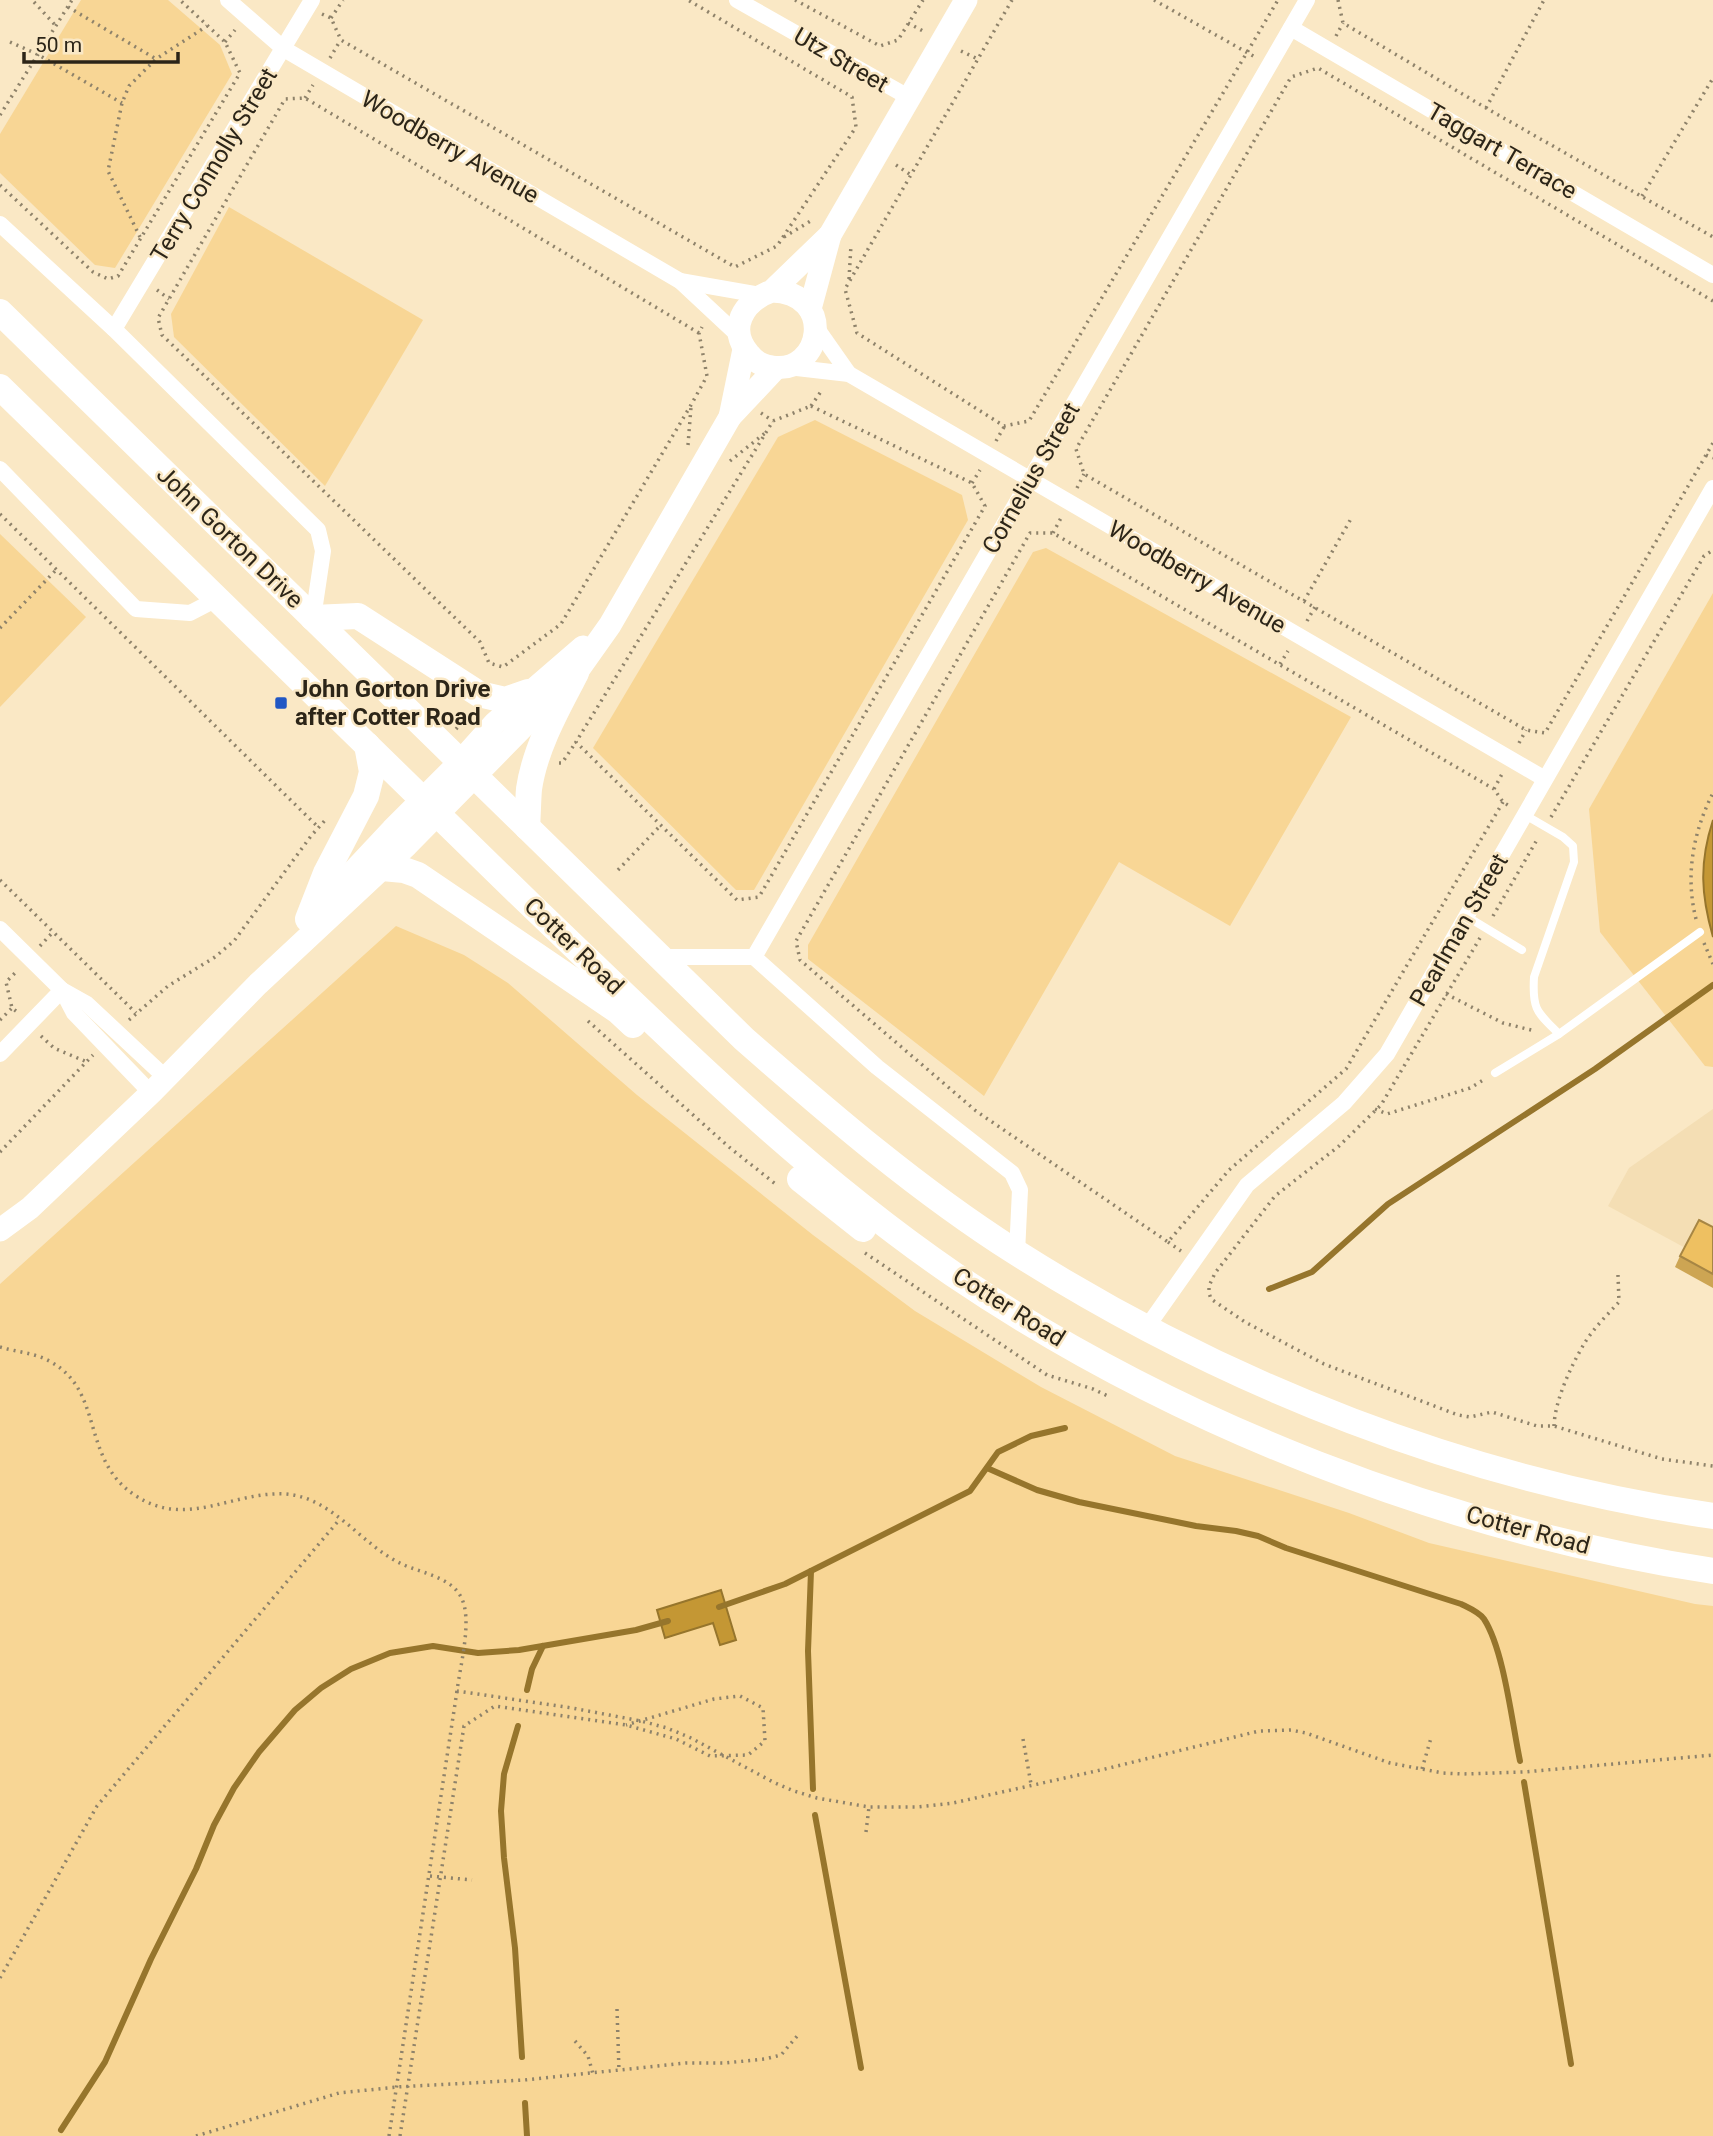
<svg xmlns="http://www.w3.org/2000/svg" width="1713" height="2136" viewBox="0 0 1713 2136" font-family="Roboto,sans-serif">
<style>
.built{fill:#f4deb4}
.green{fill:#f8d695}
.water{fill:#c49734;stroke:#96752c;stroke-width:2}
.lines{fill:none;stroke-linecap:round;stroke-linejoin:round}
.stream{stroke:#96752c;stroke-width:6}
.path{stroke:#8e826a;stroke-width:3.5;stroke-dasharray:2 5;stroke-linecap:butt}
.lane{stroke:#fff;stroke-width:8}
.street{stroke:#fff;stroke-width:16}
.secondary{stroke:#fff;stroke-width:23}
.primary{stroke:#fff;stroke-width:26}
.wall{fill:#cda553}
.building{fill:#eec061;stroke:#a78644;stroke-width:2}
.poi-dot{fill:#2157c4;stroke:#fae8c5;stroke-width:2.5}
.labels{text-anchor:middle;stroke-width:5;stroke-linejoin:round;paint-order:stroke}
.street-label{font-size:24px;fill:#2c2518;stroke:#fae8c5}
.poi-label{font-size:24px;font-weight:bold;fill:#2c2518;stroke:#fae8c5;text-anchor:start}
</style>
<rect width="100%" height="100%" fill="#fae8c5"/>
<polygon class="built" points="1713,1109 1713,1263 1608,1206 1629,1168"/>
<g class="green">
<polygon points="81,0 168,0 220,45 232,74 115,268 95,265 0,173 0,134"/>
<polygon points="229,207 423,320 325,486 174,337 171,314"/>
<polygon points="815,420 962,495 968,520 754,890 736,890 593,748 778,437"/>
<polygon points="0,534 86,617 0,707"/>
<polygon points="1046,548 1351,717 1230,926 1119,862 984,1096 808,959 808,945 1033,552"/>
<polygon points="1713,593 1713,1067 1705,1066 1600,932 1589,809"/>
<polygon points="396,926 464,955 508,983 637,1095 813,1235 915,1311 1041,1387 1175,1456 1349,1513 1429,1543 1695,1604 1713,1606 1713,2136 0,2136 0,1284"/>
</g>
<g class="water">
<path d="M1713 820V937C1701 895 1699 863 1713 820Z"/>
<polygon points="721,1590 736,1640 720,1645 713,1623 665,1638 657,1610"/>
</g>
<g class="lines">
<g class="stream">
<polyline points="1269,1289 1312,1272 1388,1204 1595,1069 1713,985"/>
<path d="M987 1468 1037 1490 1079 1502 1196 1526 1236 1531 1258 1536 1286 1548 1461 1604C1469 1608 1479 1612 1484 1619 1504 1650 1512 1723 1520 1761"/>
<polyline points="811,1571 808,1651 813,1789"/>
<polyline points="719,1607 785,1584 970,1491 998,1452 1031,1436 1065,1428"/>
<polyline points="527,1690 532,1669 543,1646"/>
<polyline points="518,1726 504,1774 501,1811 504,1858 515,1948 522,2057"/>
<polyline points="1524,1782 1571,2064"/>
<polyline points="815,1815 861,2068"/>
<polyline points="525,2103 527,2136"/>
<polyline points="61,2130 105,2062 151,1959 196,1869 214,1825 234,1788 259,1752 295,1710 321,1688 351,1669 390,1653 433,1646 478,1653 519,1650 636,1630 668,1621"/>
</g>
<g class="path">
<polyline points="795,0 880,46 898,40 923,0"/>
<polyline points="1012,0 845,289 857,333 1004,426 1029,421 1278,0"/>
<polyline points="1154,0 1255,57"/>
<polyline points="1338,0 1343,23 1486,108 1713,237"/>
<polyline points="34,2 56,26"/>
<polyline points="68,7 156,59"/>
<polyline points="322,14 331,18 341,40 735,267 777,246 856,127 852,97 688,0"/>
<polyline points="331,18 343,0"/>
<polyline points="908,23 923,31"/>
<polyline points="1336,36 1343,23"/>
<polyline points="10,42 37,54 122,103"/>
<polyline points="225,42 235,30"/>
<polyline points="961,51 978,59"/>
<polyline points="330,58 340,41"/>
<polyline points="305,98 313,85"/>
<polyline points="1486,108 1544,0"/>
<polyline points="0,115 72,0"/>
<polyline points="896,165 911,175"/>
<polyline points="0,185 93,272 108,279 118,276 240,73 225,42 180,0"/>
<polyline points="1642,196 1713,78"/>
<polyline points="140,237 108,171 122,103 129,86 156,59 207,26"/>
<polyline points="784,237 814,219"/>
<polyline points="849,279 851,245"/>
<polyline points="157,290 169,299"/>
<polyline points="1713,301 1318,68 1291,77 1076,449 1084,474 1526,730 1545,733 1713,443"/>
<polyline points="699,333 305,98 285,99 158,318 162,335 480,642 489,663 503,667 561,624 691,405 707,376 699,333 702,327"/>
<polygon points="811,406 972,483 985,506 759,897 737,900 576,742 773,421"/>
<polyline points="811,406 822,390"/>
<polyline points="761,413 773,421"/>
<polyline points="996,441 1004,427"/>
<polyline points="688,445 691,407"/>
<polyline points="1706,455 1713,458"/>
<polyline points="730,461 765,433"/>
<polyline points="972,483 980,470"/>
<polyline points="1077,488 1084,474"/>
<polyline points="0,514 318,827"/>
<polyline points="1053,533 1062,516"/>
<polyline points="1304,601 1352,517"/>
<polyline points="1307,621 1315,607"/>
<polyline points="0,628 57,569"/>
<polyline points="1280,664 1288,651"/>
<polyline points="456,729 470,714"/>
<polyline points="1519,743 1526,730"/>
<polyline points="559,763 562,763 576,742"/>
<polyline points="1494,789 1502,774"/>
<polyline points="1503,802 1346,1069 1229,1170 1168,1242 976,1111 800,960 796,941 1030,533 1053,533 1494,789 1503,802 1511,807"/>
<polyline points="1551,817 1704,556 1713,550"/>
<polyline points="618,870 660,826"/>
<polyline points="0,880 136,1013"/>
<polyline points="1493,916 1538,838"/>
<path d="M1696 919C1685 876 1693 832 1713 793"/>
<polyline points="1480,938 1381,1105 1339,1146 1275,1196 1215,1273 1209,1286 1209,1293 1211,1299 1245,1322 1324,1364 1458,1415 1470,1417 1492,1412 1537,1426 1554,1426 1662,1459 1713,1466"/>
<polyline points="1704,943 1713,964"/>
<polyline points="40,946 53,932"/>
<polyline points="1446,994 1503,1023 1535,1031"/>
<polyline points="16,1011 12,1008 6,982 18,970"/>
<polyline points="0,1020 12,1008"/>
<polyline points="129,1020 168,986 215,957 234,941 311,836 327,818"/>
<polyline points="588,1021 729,1147 778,1186"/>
<polyline points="41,1036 54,1048 87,1062"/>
<polyline points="1375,1109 1387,1114 1470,1088 1485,1079"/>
<polyline points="0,1152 93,1055"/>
<polyline points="1168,1242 1181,1251"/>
<polyline points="865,1253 1047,1375 1093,1389 1110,1397"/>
<path d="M0 1347C16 1352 36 1353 51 1362 105 1392 80 1460 136 1496 187 1529 233 1491 285 1494 333 1497 362 1546 402 1564 421 1573 451 1577 461 1597 473 1619 460 1666 457 1691L572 1708 641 1721 667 1728 691 1738 773 1782 794 1791 817 1798 869 1807H918L953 1803 1105 1769 1259 1731 1291 1730 1306 1733 1390 1763 1443 1773 1462 1774 1524 1772 1713 1755"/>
<path d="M1554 1426C1555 1400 1571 1366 1584 1344 1593 1329 1607 1315 1619 1302L1618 1275"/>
<polyline points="1023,1739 1031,1784"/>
<polyline points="1422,1769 1431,1738"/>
<polyline points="866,1832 869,1807"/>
<polyline points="430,1876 472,1880"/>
<polyline points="0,1978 97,1806 340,1519"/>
<polyline points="617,2009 619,2071"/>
<polyline points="575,2041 588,2056 593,2074"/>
<polyline points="196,2136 339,2093 397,2087 524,2080 686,2063 725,2063 765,2059 781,2055 798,2035"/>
<polyline points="389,2136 457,1691"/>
<polyline points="400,2136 464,1726 495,1706 626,1725 676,1739 710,1756 748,1755 765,1741 763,1708 740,1696 714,1699 626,1725"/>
</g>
<g class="lane">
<path d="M1525 815 1563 837 1573 846 1574 862 1534 977C1532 1010 1537 1012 1559 1034"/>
<polyline points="1466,916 1522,950"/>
<polyline points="1495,1073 1559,1034 1700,932"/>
</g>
<g class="street">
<polyline points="228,0 284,49 680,281 740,337"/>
<polyline points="737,0 910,98"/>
<polyline points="1291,28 1713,275"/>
<polyline points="0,224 114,329 318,530 323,551 313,618"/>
<polyline points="680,281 760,295"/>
<polyline points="816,327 849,374"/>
<polyline points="114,329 312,0"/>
<polyline points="788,367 849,374 1545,779"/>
<polyline points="0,469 136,609 190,613 217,599"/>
<polyline points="0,929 62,990 87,1004 166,1078"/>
<polyline points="661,957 754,957 877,1067 1012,1173 1020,1190 1017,1253"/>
<polyline points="754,957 1307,0"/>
<polyline points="62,990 74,1013 151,1093"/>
<polyline points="0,1054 62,990"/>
<polyline points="1147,1327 1247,1185 1344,1103 1387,1054 1713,488"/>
</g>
<g class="secondary">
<path d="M772 291C837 293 822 375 772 367 763 366 755 362 749 354 727 329 743 301 772 291L830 235"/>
<polyline points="810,309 830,235 966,0"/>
<polyline points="730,417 744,349"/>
<polyline points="317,910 392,830 461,761 495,723 583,647"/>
<polyline points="0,1230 30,1208 151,1093 258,984 407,845 576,673 610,625 730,417 776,368"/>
</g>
<g class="primary">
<path d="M0 312 744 1039C831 1115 919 1191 1017 1253 1227 1386 1467 1480 1713 1516"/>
<path d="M0 387C179 561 356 736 535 909 669 1037 800 1169 953 1274 1176 1425 1447 1530 1713 1571"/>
<polyline points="313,618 358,616 479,694 505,700 528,692"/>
<path d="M527 827C528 814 528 801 529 789 535 748 557 709 576 673"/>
<polyline points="382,868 404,870 418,875 618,1011 633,1025"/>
<polyline points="308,919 326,873 366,796 372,772 367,745"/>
<polyline points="800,1179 863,1229"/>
</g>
</g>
<polygon class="wall" points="1713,1227 1713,1288 1675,1267 1680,1256"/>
<polygon class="building" points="1699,1220 1713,1227 1713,1274 1680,1256"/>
<rect class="poi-dot" x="274" y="696" width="14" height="14" rx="3.5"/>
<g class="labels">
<g class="street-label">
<text transform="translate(841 60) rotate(30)" y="8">Utz Street</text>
<text transform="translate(450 147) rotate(30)" y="8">Woodberry Avenue</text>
<text transform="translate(1502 151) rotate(30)" y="8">Taggart Terrace</text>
<text transform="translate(214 165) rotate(-59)" y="8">Terry Connolly Street</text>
<text transform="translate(1031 478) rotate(-60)" y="8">Cornelius Street</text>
<text transform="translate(230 537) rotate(44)" y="8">John Gorton Drive</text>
<text transform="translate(1197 577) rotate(30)" y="8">Woodberry Avenue</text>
<text transform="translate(1459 930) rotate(-60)" y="8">Pearlman Street</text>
<text transform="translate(574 946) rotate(44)" y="8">Cotter Road</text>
<text transform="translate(1009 1307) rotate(32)" y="8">Cotter Road</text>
<text transform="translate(1528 1530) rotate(15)" y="8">Cotter Road</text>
</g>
<g class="poi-label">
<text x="295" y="697">John Gorton Drive<tspan x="295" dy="28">after Cotter Road</tspan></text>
</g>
</g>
<path d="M24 52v10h154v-10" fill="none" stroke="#2c2518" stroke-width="3.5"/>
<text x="35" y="52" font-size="21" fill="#2c2518" stroke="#fae8c5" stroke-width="5" paint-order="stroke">50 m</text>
</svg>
